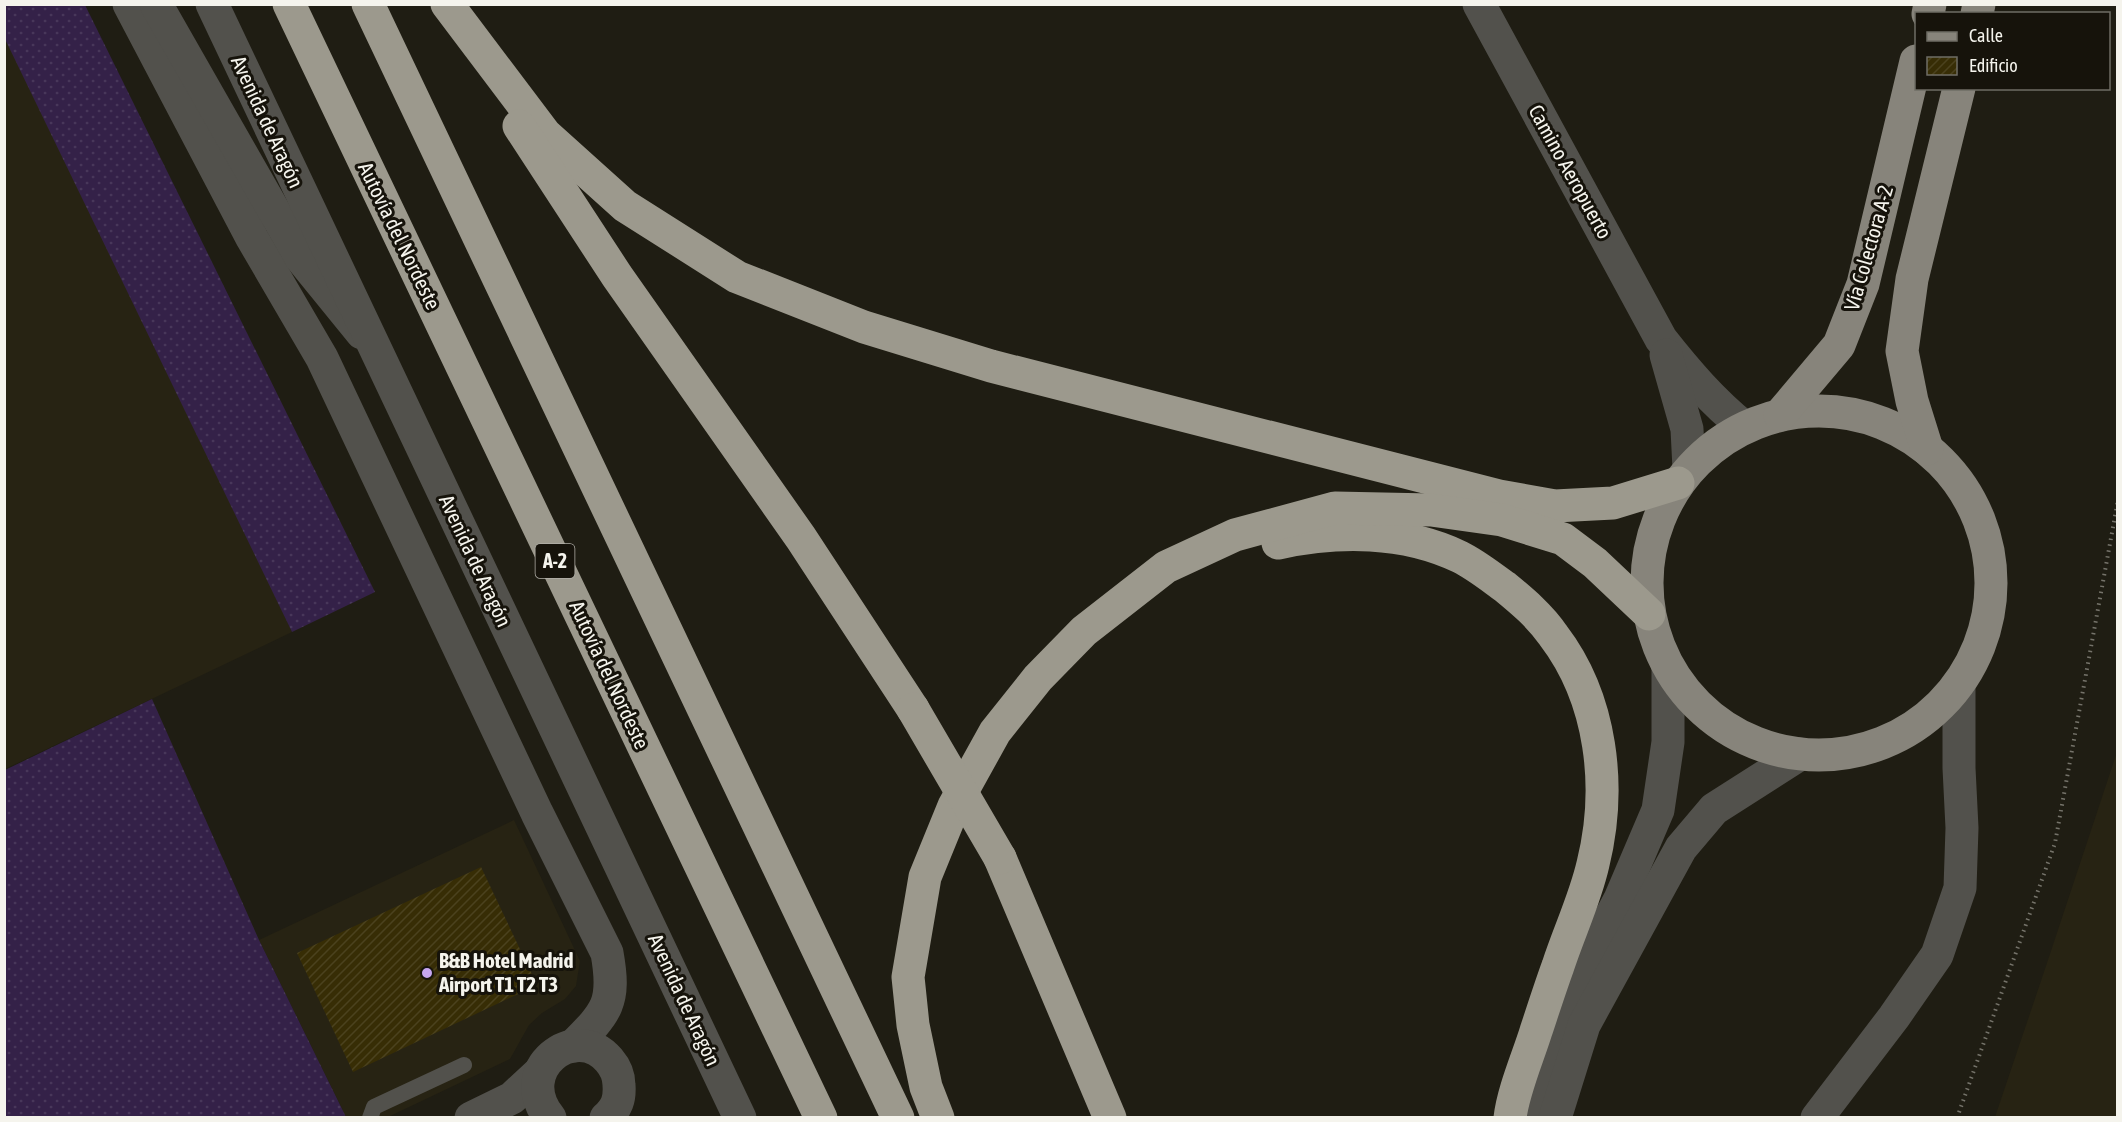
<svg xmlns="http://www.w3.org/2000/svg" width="2122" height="1122" viewBox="0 0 2122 1122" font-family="'Asap Condensed',sans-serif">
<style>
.built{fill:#272313}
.grass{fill:url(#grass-dots)}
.building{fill:url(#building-hatch)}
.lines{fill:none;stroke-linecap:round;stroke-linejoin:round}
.path{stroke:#75736a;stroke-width:4;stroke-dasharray:1.5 4.5;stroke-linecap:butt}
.service{stroke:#52514c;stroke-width:16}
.minor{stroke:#52514c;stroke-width:33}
.tertiary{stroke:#52514c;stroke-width:33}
.primary{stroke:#87847b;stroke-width:33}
.motorway{stroke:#9c998d;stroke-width:33}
.motorway-bridge{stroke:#9c998d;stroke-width:33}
.poi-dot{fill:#c6a6f0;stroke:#16130b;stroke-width:2}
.labels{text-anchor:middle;stroke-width:6;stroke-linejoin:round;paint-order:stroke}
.shield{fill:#16130b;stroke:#b2b0a9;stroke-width:1.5}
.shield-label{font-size:20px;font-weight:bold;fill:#f5f4ed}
.street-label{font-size:21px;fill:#f5f4ed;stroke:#16130b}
.poi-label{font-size:21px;font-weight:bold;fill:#f5f4ed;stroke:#16130b;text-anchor:start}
</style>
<defs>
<pattern id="grass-dots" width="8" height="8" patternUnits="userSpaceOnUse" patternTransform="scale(1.5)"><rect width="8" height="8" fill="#342148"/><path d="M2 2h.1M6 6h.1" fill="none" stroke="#48375a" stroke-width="1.8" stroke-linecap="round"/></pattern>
<pattern id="building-hatch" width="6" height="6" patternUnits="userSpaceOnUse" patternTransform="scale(1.5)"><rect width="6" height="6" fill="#372d05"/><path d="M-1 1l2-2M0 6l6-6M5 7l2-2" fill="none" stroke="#4b421e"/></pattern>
</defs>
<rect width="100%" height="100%" fill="#1f1d13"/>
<g class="built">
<polygon points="4,5 292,632 5,769 4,769"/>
<polygon points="2117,752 2117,1117 1995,1117 2046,966"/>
<polygon points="514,820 580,961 576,986 565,999 542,1013 529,1025 510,1059 388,1117 346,1117 259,940"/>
</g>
<g class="grass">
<polygon points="5,4 85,5 375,592 292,632 5,39"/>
<polygon points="152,699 259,940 346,1117 5,1117 5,770"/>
</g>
<polygon class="building" points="481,867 537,985 353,1072 297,953"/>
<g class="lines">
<polyline class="path" points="1957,1118 2055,843 2118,500"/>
<polyline class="service" points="370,1118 374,1107 464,1065"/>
<g class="minor">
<path d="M129 4 252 238 322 358 537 813 607 953C616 1003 607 1012 573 1046"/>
<polyline points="156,4 301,258 362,333"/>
<path d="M1479 4 1661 339C1687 372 1712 401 1744 427"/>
<polyline points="1666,355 1687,429 1689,469"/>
<polyline points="471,1118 512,1098 540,1072"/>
<path d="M550 1118C511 1070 575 1020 609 1060 615 1067 619 1076 619 1085 620 1099 617 1108 606 1118"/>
</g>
<g class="tertiary">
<polyline points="212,4 740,1118"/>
<polyline points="1527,1118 1559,1014 1620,899 1658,810 1668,742 1668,667"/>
<polyline points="1555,1118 1584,1025 1681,848 1714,809 1800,754"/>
<polyline points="1817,1118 1894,1017 1937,955 1960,888 1962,828 1959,768 1959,685"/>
</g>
<g class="primary">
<polyline points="1928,14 1930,4"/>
<polyline points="1977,14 1979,4"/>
<circle cx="1819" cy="583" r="172"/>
<polyline points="1780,415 1839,345 1863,284 1916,61"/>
<polyline points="1927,449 1912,401 1902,351 1912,279 1959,88"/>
</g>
<g class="motorway">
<polyline points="289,4 821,1118"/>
<polyline points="368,4 898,1118"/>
<polyline points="447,4 545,134 625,206 737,277 864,327 991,366 1499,496 1555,506 1613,503 1678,483"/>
<polyline points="519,126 617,276 801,538 913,709"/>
<path d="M1278 543C1338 530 1404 530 1460 557 1476 565 1491 577 1505 587 1522 601 1540 616 1553 635 1602 699 1612 787 1593 864 1585 899 1569 932 1558 966 1550 988 1543 1010 1536 1031 1528 1057 1513 1091 1510 1118"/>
<polyline points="1000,858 1110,1118"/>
<polyline points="938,1118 926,1087 913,1025 908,977 925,877 954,806 995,732 1038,678 1084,631 1166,567 1235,535 1335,508 1431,510 1502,520 1563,539 1595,563 1649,614"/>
</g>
<polyline class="motorway-bridge" points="913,709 1000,858"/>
</g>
<circle class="poi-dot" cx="427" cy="973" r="6"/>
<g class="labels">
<rect class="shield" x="535.5" y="544" width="39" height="34" rx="4.5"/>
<g class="shield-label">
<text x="555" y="568">A-2</text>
</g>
<g class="street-label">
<text transform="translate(267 122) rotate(65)" y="7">Avenida de Aragón</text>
<text transform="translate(1570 172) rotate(61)" y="7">Camino Aeropuerto</text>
<text transform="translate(399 236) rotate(64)" y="7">Autovía del Nordeste</text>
<text transform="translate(1869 248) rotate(-74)" y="7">Vía Colectora A-2</text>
<text transform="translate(475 561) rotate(65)" y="7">Avenida de Aragón</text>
<text transform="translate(609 675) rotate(65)" y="7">Autovía del Nordeste</text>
<text transform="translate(684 1000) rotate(65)" y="7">Avenida de Aragón</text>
</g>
<g class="poi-label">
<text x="439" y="968">B&amp;B Hotel Madrid<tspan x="439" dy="24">Airport T1 T2 T3</tspan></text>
</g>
</g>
<rect width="2122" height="1122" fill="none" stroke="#f5f4ed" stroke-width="12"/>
<rect x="1915" y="12" width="195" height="78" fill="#16130b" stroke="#6f6d65" stroke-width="1.5"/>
<rect x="1927" y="32" width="30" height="9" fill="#87847b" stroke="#6f6d65" stroke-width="1.5"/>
<text x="1969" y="42" font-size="18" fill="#f5f4ed">Calle</text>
<rect x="1927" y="57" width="30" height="18" fill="url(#building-hatch)" stroke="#6f6d65" stroke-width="1.5"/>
<text x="1969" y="72" font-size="18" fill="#f5f4ed">Edificio</text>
</svg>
